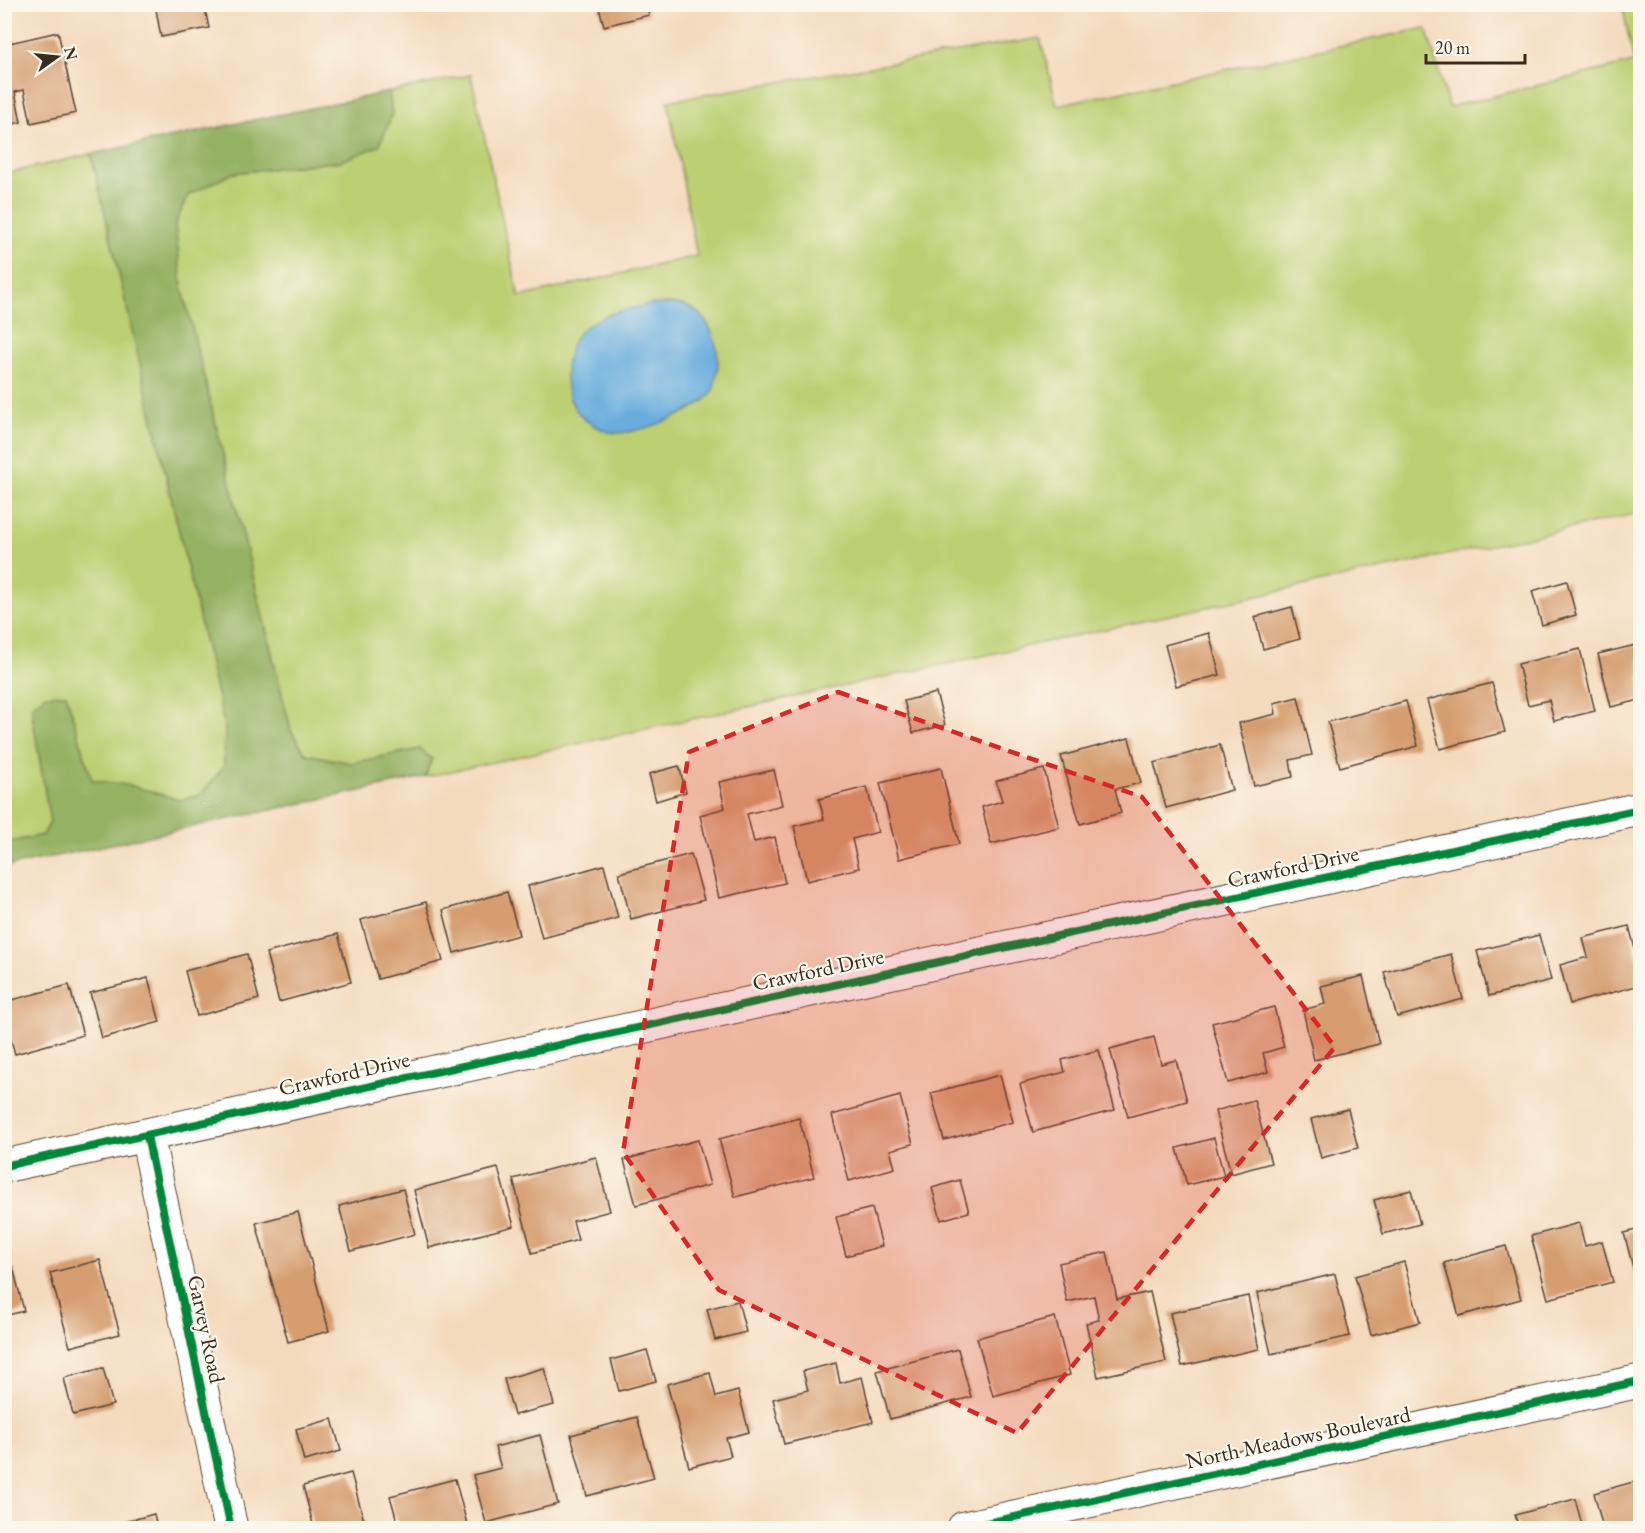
<svg xmlns="http://www.w3.org/2000/svg" width="1645" height="1533" viewBox="0 0 1645 1533" font-family="'EB Garamond',serif">
<style>
.green{fill:#bccf72;stroke:#7c7c48;stroke-width:1.5}
.forest{fill:#95b264;stroke:#686e41;stroke-width:1.5}
.water{fill:#69adde;stroke:#526c7e;stroke-width:1.5}
.building{fill:#d59d70}
.lines{fill:none;stroke-linecap:round;stroke-linejoin:round}
.minor-casing{stroke:#574436;stroke-width:35}
.minor{stroke:#fff;stroke-width:33}
.cycleway-casing{stroke:#fbf7ec;stroke-width:11}
.cycleway{stroke:#00873e;stroke-width:8}
.marked{fill:#d62828;fill-opacity:0.2;stroke:#d62828;stroke-width:4.5;stroke-dasharray:12 8;stroke-linejoin:round}
.labels{text-anchor:middle;stroke-width:4.5;stroke-linejoin:round;paint-order:stroke}
.street-label{font-size:22px;fill:#3b2a1e;stroke:#fbf7ec}
</style>
<rect width="100%" height="100%" fill="#fbf7ec"/>
<filter id="ink" filterUnits="userSpaceOnUse"><feTurbulence type="fractalNoise" baseFrequency=".0167" numOctaves="2"/><feDisplacementMap in="SourceGraphic" scale="12" xChannelSelector="R" yChannelSelector="G"/><feConvolveMatrix kernelMatrix="1 2 1 2 8 2 1 2 1" color-interpolation-filters="sRGB"/></filter>
<filter id="wash" filterUnits="userSpaceOnUse"><feTurbulence type="fractalNoise" baseFrequency=".008" numOctaves="4" result="noise"/><feDisplacementMap in="SourceGraphic" scale="24" xChannelSelector="R" yChannelSelector="G"/><feGaussianBlur stdDeviation="1.35" result="paint"/><feColorMatrix in="noise" values="0 0 0 0 0 0 0 0 0 0 0 0 0 0 0 0 0 1.4 0 .05"/><feComposite in="paint" operator="in"/></filter>
<g filter="url(#wash)">
<rect width="100%" height="100%" fill="#f4dabd"/>
<g class="green">
<polygon points="1622,5 1640,5 1640,513 425,777 432,759 420,749 351,763 306,754 291,731 182,287 175,225 188,195 233,173 341,161 392,115 389,92 471,75 519,297 697,256 668,101 1040,38 1057,105 1426,28 1449,107 1634,62"/>
<polygon points="91,154 225,728 224,766 202,794 180,800 132,786 92,780 66,694 31,707 50,822 43,835 5,843 4,174"/>
</g>
<polygon class="forest" points="389,92 392,115 379,146 341,161 233,173 188,195 175,225 182,287 291,731 306,754 351,763 420,749 432,759 425,777 5,867 5,843 43,835 50,822 31,707 45,695 66,694 92,780 132,786 180,800 202,794 224,766 225,728 91,154"/>
<path class="water" d="M653 304C664 305 680 302 689 307 715 321 723 356 715 382 714 386 713 392 710 395 695 413 628 440 606 431 575 419 565 400 566 368 567 357 571 342 578 334 597 313 627 309 653 304Z"/>
<g id="blocks">
<g class="building">
<polygon points="155,4 204,4 209,28 161,37"/>
<polygon points="598,4 646,4 649,15 604,26"/>
<polygon points="58,32 76,113 31,123 24,90 15,92 21,122 5,126 5,44"/>
<polygon points="1567,581 1576,615 1542,625 1532,591"/>
<polygon points="1292,607 1300,639 1263,649 1255,617"/>
<polygon points="1209,633 1220,675 1176,686 1165,645"/>
<polygon points="1640,644 1640,700 1611,707 1598,654"/>
<polygon points="1580,649 1595,711 1554,721 1549,700 1528,705 1518,664"/>
<polygon points="1492,683 1505,732 1440,749 1427,700"/>
<polygon points="936,693 945,725 913,733 904,701"/>
<polygon points="1298,697 1312,755 1290,760 1293,777 1254,786 1239,723 1276,714 1274,703"/>
<polygon points="1406,701 1418,746 1340,767 1328,722"/>
<polygon points="1129,738 1141,783 1115,789 1121,813 1080,824 1061,756"/>
<polygon points="1220,745 1232,790 1166,808 1154,763"/>
<polygon points="679,766 686,792 656,801 649,774"/>
<polygon points="941,768 959,844 899,859 880,783"/>
<polygon points="1044,769 1059,827 991,844 982,807 1002,801 996,781"/>
<polygon points="774,770 782,805 747,814 754,842 775,837 785,883 719,898 700,815 725,808 719,782"/>
<polygon points="867,787 878,832 852,839 859,868 807,881 794,826 824,819 819,799"/>
<polygon points="691,854 704,900 631,919 619,873"/>
<polygon points="604,865 618,918 542,938 528,886"/>
<polygon points="507,892 519,935 454,953 443,910"/>
<polygon points="426,902 443,961 378,979 361,920"/>
<polygon points="1629,926 1640,968 1640,985 1570,1004 1560,965 1588,957 1583,938"/>
<polygon points="338,934 351,982 279,1002 266,953"/>
<polygon points="1539,935 1551,980 1489,996 1477,951"/>
<polygon points="247,954 259,999 197,1016 185,971"/>
<polygon points="1451,954 1463,999 1397,1017 1384,972"/>
<polygon points="1363,976 1379,1044 1314,1060 1303,1010 1325,1004 1321,986"/>
<polygon points="148,978 160,1022 102,1038 90,993"/>
<polygon points="69,985 83,1035 15,1054 4,1015 4,1002"/>
<polygon points="1274,1007 1284,1047 1263,1053 1268,1072 1228,1083 1212,1023"/>
<polygon points="1154,1037 1161,1064 1176,1060 1187,1101 1128,1117 1110,1049"/>
<polygon points="1099,1050 1115,1110 1033,1132 1020,1084 1065,1072 1062,1060"/>
<polygon points="1000,1075 1013,1122 944,1140 931,1093"/>
<polygon points="900,1096 913,1144 890,1150 895,1168 849,1181 832,1115"/>
<polygon points="1254,1100 1271,1163 1231,1174 1215,1111"/>
<polygon points="1348,1109 1358,1148 1321,1158 1311,1119"/>
<polygon points="799,1118 814,1177 735,1197 719,1139"/>
<polygon points="1214,1138 1224,1176 1187,1185 1177,1148"/>
<polygon points="698,1140 710,1185 636,1205 624,1160"/>
<polygon points="596,1157 610,1211 573,1221 578,1240 532,1253 513,1179"/>
<polygon points="498,1168 514,1226 429,1248 414,1190"/>
<polygon points="960,1180 969,1212 941,1220 932,1188"/>
<polygon points="403,1189 415,1234 351,1251 339,1206"/>
<polygon points="1411,1190 1420,1224 1383,1234 1374,1200"/>
<polygon points="872,1208 882,1246 846,1256 836,1217"/>
<polygon points="298,1212 329,1331 288,1342 256,1223"/>
<polygon points="1579,1223 1585,1246 1602,1241 1613,1282 1548,1299 1531,1236"/>
<polygon points="1640,1229 1640,1294 1624,1233"/>
<polygon points="1506,1246 1521,1299 1459,1316 1444,1263"/>
<polygon points="1107,1252 1117,1299 1150,1292 1166,1362 1098,1377 1086,1323 1099,1320 1094,1296 1067,1302 1059,1263"/>
<polygon points="100,1260 120,1334 70,1347 50,1273"/>
<polygon points="1404,1262 1420,1322 1371,1335 1355,1276"/>
<polygon points="13,1267 24,1311 4,1316 4,1269"/>
<polygon points="1335,1274 1350,1336 1271,1354 1257,1293"/>
<polygon points="1248,1296 1259,1349 1182,1366 1170,1313"/>
<polygon points="738,1301 746,1332 715,1340 707,1309"/>
<polygon points="1055,1317 1070,1375 993,1396 977,1338"/>
<polygon points="958,1349 971,1397 890,1419 877,1371"/>
<polygon points="647,1350 656,1381 619,1391 611,1360"/>
<polygon points="836,1363 840,1383 862,1377 873,1422 784,1444 773,1399 808,1390 803,1371"/>
<polygon points="103,1368 113,1405 73,1415 64,1378"/>
<polygon points="544,1368 554,1405 514,1415 504,1379"/>
<polygon points="710,1373 716,1397 738,1391 749,1432 726,1438 731,1456 689,1467 667,1384"/>
<polygon points="637,1417 654,1478 587,1496 571,1435"/>
<polygon points="332,1419 341,1451 304,1461 296,1429"/>
<polygon points="540,1435 558,1504 486,1523 473,1475 501,1468 495,1447"/>
<polygon points="351,1473 366,1528 314,1528 303,1486"/>
<polygon points="455,1479 467,1524 450,1528 399,1528 390,1496"/>
<polygon points="1640,1480 1640,1528 1603,1528 1594,1493"/>
<polygon points="1575,1499 1583,1528 1519,1528 1515,1515"/>
<polygon points="154,1514 157,1528 102,1528"/>
</g>
</g>
</g>
<g filter="url(#ink)">
<use href="#blocks" fill-opacity="0" stroke="#574436" stroke-width="1.5"/>
<g class="lines">
<defs>
<g id="minor">
<polyline points="147,1136 231,1528"/>
<polyline points="4,1166 1640,809"/>
<polyline points="964,1528 1640,1381"/>
</g>
</defs>
<use href="#minor" class="minor-casing"/>
<use href="#minor" class="minor"/>
<defs>
<g id="cycleway">
<polyline points="147,1136 231,1528"/>
<polyline points="4,1166 1640,809"/>
<polyline points="964,1528 1640,1381"/>
</g>
</defs>
<use href="#cycleway" class="cycleway-casing"/>
<use href="#cycleway" class="cycleway"/>
</g>
</g>
<path class="marked" d="M838 692 1142 797 1335 1047 1017 1433 719 1290 623 1152 689 752Z"/>
<g class="labels">
<g class="street-label">
<text transform="translate(1293 866) rotate(-12)" y="8">Crawford Drive</text>
<text transform="translate(818 969) rotate(-12)" y="8">Crawford Drive</text>
<text transform="translate(344 1073) rotate(-13)" y="8">Crawford Drive</text>
<text transform="translate(207 1329) rotate(78)" y="8">Garvey Road</text>
<text transform="translate(1298 1437) rotate(-12)" y="8">North Meadows Boulevard</text>
</g>
</g>
<rect width="1645" height="1533" fill="none" stroke="#fbf7ec" stroke-width="24"/>
<g transform="translate(57 57) rotate(75)" stroke="#fbf7ec" stroke-width="4.5" paint-order="stroke">
<path d="M0-4.5L10 22L0 15L-10 22Z" fill="#3b2a1e"/>
<text y="-9" font-size="16" font-weight="bold" text-anchor="middle" fill="#3b2a1e">N</text>
</g>
<path d="M1426 54v9h99v-9" fill="none" stroke="#3b2a1e" stroke-width="3"/>
<text x="1435" y="54" font-size="18" fill="#3b2a1e" stroke="#fbf7ec" stroke-width="4.5" paint-order="stroke">20 m</text>
</svg>
